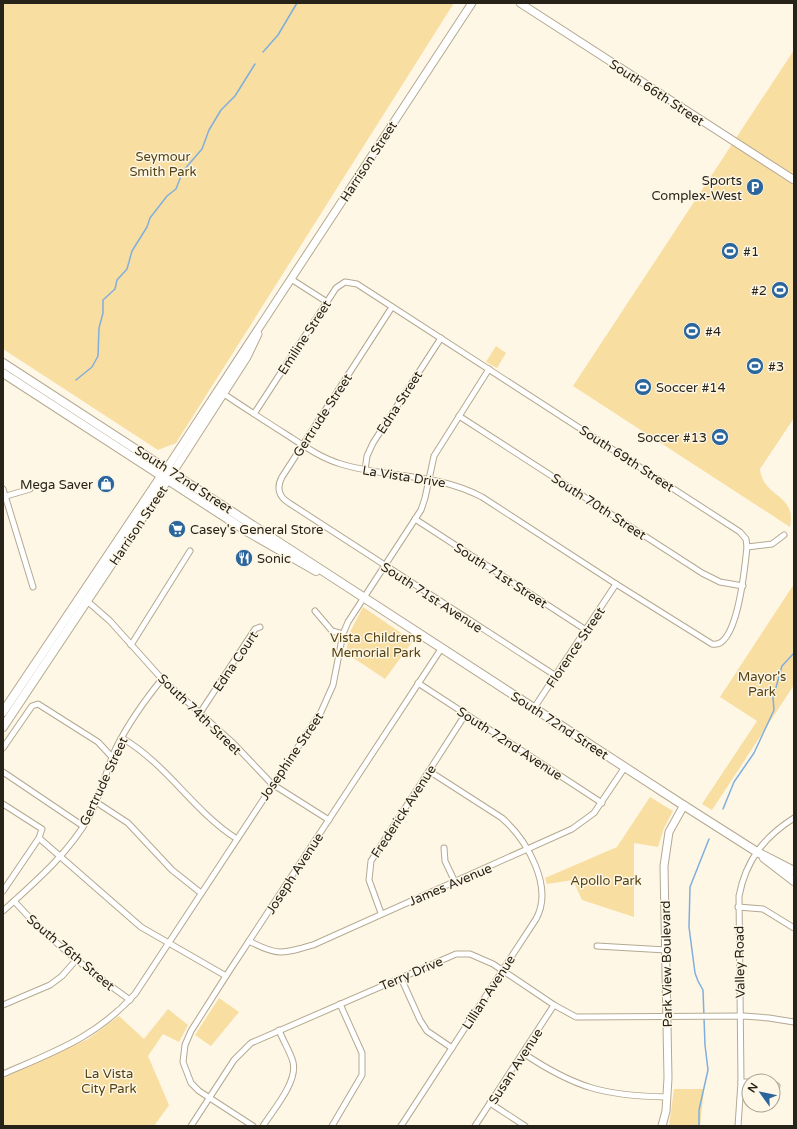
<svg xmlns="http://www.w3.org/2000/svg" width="797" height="1129" viewBox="0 0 797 1129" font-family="'Varela Round',sans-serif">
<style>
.green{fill:#f9dea1}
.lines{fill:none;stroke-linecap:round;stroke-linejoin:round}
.stream{stroke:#80aedd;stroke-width:1.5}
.street-casing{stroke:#b5a990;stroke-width:7}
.secondary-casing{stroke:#b5a990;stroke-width:9}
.primary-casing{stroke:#b5a990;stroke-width:10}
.street{stroke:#fff;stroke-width:5}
.secondary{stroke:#fff;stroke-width:7}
.primary{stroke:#fff;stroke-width:8}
.labels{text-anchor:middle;stroke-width:3;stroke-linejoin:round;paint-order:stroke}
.street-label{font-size:13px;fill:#272319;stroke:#fef7e6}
.park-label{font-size:13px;fill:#554212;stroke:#fef7e6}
.poi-label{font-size:13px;fill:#272319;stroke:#fef7e6;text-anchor:start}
</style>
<rect width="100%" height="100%" fill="#fef7e6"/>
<g class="green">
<polygon points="3,3 454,3 176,443 158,450 3,349"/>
<path d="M794 50V418L760 469C763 498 797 493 790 527L573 386Z"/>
<polygon points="496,346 506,353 497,368 486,362"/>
<polygon points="794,584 794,685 712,810 702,804 757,721 720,697"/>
<polygon points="363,607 413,641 385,679 346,653 350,632"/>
<polygon points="650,797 673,811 664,828 658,847 634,843 634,917 582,900 573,880 547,884 545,878 617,847"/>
<polygon points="219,998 239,1012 211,1046 195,1035"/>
<polygon points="168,1009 188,1025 179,1042 163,1034 148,1056 169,1105 154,1126 3,1126 3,1078 88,1039 119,1016 144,1039"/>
<polygon points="674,1089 704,1089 700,1126 669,1126"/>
</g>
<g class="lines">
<g class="stream">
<polyline points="263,52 278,35 297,3"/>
<polyline points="76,380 92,367 98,356 99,328 103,313 103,300 115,289 117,280 127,269 132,251 147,227 150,218 167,196 176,189 183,171 202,149 209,130 221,110 235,96 255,64"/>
<polyline points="723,809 734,782 754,753 774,710 773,698 782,666 794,653"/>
<polyline points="699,1126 699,1110 708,1070 705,1045 703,990 698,981 695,973 689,927 690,887 709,839"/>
</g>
<defs>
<g id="street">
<polyline points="291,279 327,302"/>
<path d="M392 307 282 477C276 488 279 497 289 503L556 676"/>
<path d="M221 392C243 407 265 421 287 435 304 446 321 458 341 464 390 479 434 472 482 497L616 584 712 644C738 650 745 564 747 547L746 539 740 532 357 284 345 282 336 288 254 414"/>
<polyline points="459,416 702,573 720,582 743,586"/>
<polyline points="365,470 367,456 373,443 441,338"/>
<polyline points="3,489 33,587"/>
<polyline points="3,497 30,489"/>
<polyline points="415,519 586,630"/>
<polyline points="747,547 772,544 784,535"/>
<polyline points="86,600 110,621 162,679 232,742 272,784 329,820"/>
<polyline points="315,611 332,631 343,634"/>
<polyline points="131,645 190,551"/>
<polyline points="418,683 602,803"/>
<polyline points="534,708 616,584"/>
<polyline points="200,713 255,629 260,627"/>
<path d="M122 738C168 765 193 811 237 839"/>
<polyline points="3,748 32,706 38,704 98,742 112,757"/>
<polyline points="3,772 83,826"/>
<polyline points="96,802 128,823 172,870 201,893"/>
<polyline points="3,804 42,829 39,838 141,927 226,976"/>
<polyline points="444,848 445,861 455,882"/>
<polyline points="3,891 39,838"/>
<path d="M14 901C48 939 88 970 130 1000"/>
<polyline points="738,907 763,909 794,928"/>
<path d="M3 911C35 882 68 854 89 817 101 795 106 770 116 748 128 724 145 700 162 679"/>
<polyline points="381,913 369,880 371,861 465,715"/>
<path d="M249 941C277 956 283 954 313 945L572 829 594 813 625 767"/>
<polyline points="597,946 666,950"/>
<polyline points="401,978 420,1020 427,1031 452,1048"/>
<polyline points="3,1005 50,985 62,976 76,960"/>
<path d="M523 1053C575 1088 605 1096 667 1097"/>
<path d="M3 1074C56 1051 96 1037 135 994L321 712 333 685 343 634 348 622 421 510 425 498 434 456 489 369"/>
<polyline points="741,1082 749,1082"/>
<polyline points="773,1084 777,1086"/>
<polyline points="490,1103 525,1126"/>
<polyline points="191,1126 234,1060 251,1043 456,954 470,954 493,964 554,1005 576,1017 744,1016 769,1018 794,1022"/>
<polyline points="253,1126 199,1091 191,1083 183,1062 185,1045 191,1031 226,976 441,649"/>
<path d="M263 1126C273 1110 298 1082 293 1062 290 1051 283 1041 279 1030"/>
<polyline points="332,1126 362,1075 362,1053 340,1004"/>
<path d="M401 1126 536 919C554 887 527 840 502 818L429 771"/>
<polyline points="475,1126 554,1005"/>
<path d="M738 1126 741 1082 739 896C746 860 764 837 794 818"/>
</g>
<g id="secondary">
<polyline points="520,3 794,180"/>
<polyline points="167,468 472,3"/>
<polyline points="173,472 247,357 258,334"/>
<polyline points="662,1126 666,1111 668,1078 664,866 669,832 684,805"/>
</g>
<g id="primary">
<polyline points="3,363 680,803 757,852 794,871"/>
<polyline points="3,373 248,532 316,571"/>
<polyline points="3,712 164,472"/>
<polyline points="3,727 170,476"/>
<polyline points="764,858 794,881"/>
</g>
</defs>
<use href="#street" class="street-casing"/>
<use href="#secondary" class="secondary-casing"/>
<use href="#primary" class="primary-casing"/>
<use href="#street" class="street"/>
<use href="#secondary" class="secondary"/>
<use href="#primary" class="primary"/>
</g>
<defs>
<symbol id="parking-disc" viewBox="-11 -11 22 22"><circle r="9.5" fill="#2a659c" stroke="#fef7e6"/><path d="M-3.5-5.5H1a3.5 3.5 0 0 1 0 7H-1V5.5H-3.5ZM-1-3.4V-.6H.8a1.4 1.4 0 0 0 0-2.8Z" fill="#fff"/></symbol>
<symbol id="stadium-disc" viewBox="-11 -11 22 22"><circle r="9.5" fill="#2a659c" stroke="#fef7e6"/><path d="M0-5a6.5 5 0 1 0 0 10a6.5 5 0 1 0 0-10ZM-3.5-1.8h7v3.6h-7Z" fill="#fff"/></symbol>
<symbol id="shop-disc" viewBox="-11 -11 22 22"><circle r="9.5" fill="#2a659c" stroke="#fef7e6"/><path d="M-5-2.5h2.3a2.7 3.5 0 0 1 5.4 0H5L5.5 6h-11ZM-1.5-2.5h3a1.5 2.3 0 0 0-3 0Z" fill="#fff"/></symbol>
<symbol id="supermarket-disc" viewBox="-11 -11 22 22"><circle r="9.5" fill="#2a659c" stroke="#fef7e6"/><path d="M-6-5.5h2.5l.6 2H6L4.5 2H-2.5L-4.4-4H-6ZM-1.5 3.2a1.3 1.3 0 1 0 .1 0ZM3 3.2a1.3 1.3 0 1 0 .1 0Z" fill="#fff"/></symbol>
<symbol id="restaurant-disc" viewBox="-11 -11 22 22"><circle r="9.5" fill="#2a659c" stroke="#fef7e6"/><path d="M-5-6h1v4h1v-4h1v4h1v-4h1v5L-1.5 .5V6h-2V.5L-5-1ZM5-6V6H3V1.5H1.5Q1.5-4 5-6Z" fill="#fff"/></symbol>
</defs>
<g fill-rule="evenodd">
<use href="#parking-disc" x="745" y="177" width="20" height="20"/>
<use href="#stadium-disc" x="720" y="241" width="20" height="20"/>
<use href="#stadium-disc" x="770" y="280" width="20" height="20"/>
<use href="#stadium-disc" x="682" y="321" width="20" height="20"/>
<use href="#stadium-disc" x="745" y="356" width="20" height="20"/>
<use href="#stadium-disc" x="633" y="377" width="20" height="20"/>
<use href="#stadium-disc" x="710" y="427" width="20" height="20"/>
<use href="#shop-disc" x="96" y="474" width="20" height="20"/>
<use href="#supermarket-disc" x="167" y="519" width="20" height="20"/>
<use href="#restaurant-disc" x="234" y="548" width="20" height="20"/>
</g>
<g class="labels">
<g class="street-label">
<text transform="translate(657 92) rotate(33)" y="5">South 66th Street</text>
<text transform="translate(368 161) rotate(-57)" y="5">Harrison Street</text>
<text transform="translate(304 337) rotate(-57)" y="5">Emiline Street</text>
<text transform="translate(399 402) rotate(-57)" y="5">Edna Street</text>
<text transform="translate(322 415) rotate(-57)" y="5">Gertrude Street</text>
<text transform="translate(627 458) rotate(33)" y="5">South 69th Street</text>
<text transform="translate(404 476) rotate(9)" y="5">La Vista Drive</text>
<text transform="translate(184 479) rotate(33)" y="5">South 72nd Street</text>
<text transform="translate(599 506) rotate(33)" y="5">South 70th Street</text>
<text transform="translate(138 525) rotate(-56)" y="5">Harrison Street</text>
<text transform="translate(501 575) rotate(33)" y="5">South 71st Street</text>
<text transform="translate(432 597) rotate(33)" y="5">South 71st Avenue</text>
<text transform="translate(575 647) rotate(-56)" y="5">Florence Street</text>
<text transform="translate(235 661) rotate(-56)" y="5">Edna Court</text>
<text transform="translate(200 714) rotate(44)" y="5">South 74th Street</text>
<text transform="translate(560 725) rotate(33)" y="5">South 72nd Street</text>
<text transform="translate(510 743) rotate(33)" y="5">South 72nd Avenue</text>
<text transform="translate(291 756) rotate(-56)" y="5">Josephine Street</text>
<text transform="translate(103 781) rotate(-65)" y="5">Gertrude Street</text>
<text transform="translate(403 811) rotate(-57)" y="5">Frederick Avenue</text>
<text transform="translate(294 873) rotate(-57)" y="5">Joseph Avenue</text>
<text transform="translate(450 884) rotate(-23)" y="5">James Avenue</text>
<text transform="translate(71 952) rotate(40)" y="5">South 76th Street</text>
<text transform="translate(739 962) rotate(-91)" y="5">Valley Road</text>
<text transform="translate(666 964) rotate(-91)" y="5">Park View Boulevard</text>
<text transform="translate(411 973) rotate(-23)" y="5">Terry Drive</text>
<text transform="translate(488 992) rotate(-57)" y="5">Lillian Avenue</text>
<text transform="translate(515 1066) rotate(-57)" y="5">Susan Avenue</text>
</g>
<g class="park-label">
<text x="163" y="161">Seymour<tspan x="163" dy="15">Smith Park</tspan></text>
<text x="376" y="642">Vista Childrens<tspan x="376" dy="15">Memorial Park</tspan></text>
<text x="762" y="681">Mayor's<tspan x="762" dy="15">Park</tspan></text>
<text x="606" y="885">Apollo Park</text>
<text x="109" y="1078">La Vista<tspan x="109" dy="15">City Park</tspan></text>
</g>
<g class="poi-label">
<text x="742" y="185" text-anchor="end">Sports<tspan x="742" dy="15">Complex-West</tspan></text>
<text x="743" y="256">#1</text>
<text x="767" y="295" text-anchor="end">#2</text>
<text x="705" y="336">#4</text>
<text x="768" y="371">#3</text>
<text x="656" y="392">Soccer #14</text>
<text x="707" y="442" text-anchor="end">Soccer #13</text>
<text x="93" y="489" text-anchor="end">Mega Saver</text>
<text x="190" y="534">Casey's General Store</text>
<text x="257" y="563">Sonic</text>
</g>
</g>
<rect width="797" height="1129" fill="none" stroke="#272319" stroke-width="8"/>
<g transform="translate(761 1093) rotate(303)"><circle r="19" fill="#fef7e6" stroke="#a8a294"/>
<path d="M0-3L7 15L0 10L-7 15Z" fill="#2a659c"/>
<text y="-6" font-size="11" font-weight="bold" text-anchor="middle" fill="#272319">N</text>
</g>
</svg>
